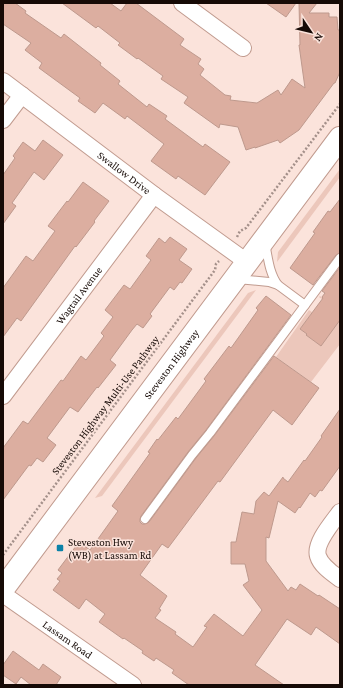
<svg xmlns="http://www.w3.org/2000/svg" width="343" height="688" viewBox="0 0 343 688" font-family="'Crimson Pro',serif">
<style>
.green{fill:#ecc7bb}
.building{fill:#dcaea0;stroke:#be998d}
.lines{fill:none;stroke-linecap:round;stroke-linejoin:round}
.lane-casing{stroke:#c19b8f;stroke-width:10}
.street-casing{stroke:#c19b8f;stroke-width:18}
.secondary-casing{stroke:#c19b8f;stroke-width:24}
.path{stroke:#a4908a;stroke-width:2.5;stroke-dasharray:2 2;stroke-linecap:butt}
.lane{stroke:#fff;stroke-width:8}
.street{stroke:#fff;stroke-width:16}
.secondary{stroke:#fff;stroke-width:22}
.poi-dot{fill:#0b82a8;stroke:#fbe3db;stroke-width:1.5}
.labels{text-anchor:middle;stroke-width:3;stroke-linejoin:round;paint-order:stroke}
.street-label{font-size:11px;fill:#160a06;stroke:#fbe3db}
.poi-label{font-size:11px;fill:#160a06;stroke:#fbe3db;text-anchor:start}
</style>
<rect width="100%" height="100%" fill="#fbe3db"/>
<g class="green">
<polygon points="340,169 340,177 277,262 278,252"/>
<polygon points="256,290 102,496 95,498 248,293"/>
<polygon points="320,296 340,311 340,344 311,382 276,357 309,310 320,318 318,319 311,314 300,329 307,334 306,335 318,344 331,306 319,297"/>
</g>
<g class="building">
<polygon points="3,3 15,3 26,11 25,13 61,38 64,34 101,63 100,65 120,81 118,84 147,107 149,104 167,116 165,119 203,147 205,144 230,162 205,195 178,176 176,179 151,161 164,144 127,116 125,119 103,103 95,113 78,101 80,98 39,68 42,63 25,50 31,43 3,24"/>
<polygon points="62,3 110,3 121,11 127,3 136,3 184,39 180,45 201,59 198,64 204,69 200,75 225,95 231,96 230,100 257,103 278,90 281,95 292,79 305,88 299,45 300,45 299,3 317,3 309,13 329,13 329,17 337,17 338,30 340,30 340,72 335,83 334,83 299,130 280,143 278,140 255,148 255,147 246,150 238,127 220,124 219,128 184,103 188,97 161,79 163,76 138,58 137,59 118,45 120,43 98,26 96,28"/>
<polygon points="266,3 296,3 286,17"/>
<polygon points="43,140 63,155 44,180 34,172 12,203 16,206 3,224 3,175 15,158 13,156 23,142 35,151"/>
<polygon points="83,182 109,201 94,221 95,222 76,247 75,246 21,321 17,318 3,337 3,288 26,256 33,261 55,231 48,226 67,201 68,202"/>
<polygon points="340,199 340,253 336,255 313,285 290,268 315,233 313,232 328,211 330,212"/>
<polygon points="170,237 187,249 179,260 192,269 182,283 180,282 174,290 170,287 150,314 152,316 143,328 137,324 132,330 110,360 116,365 98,388 97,387 78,412 70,407 47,438 56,445 43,462 37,458 31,466 29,465 3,500 3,448 23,421 28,424 61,380 63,381 81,356 86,360 104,336 101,333 113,317 105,310 124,285 130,289 151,260 146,256 159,238 165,243"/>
<polygon points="340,267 340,320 321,346 306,335 307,334 300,329 323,298 322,297 325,293 322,291"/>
<polygon points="266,296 291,315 206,430 188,452 141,516 140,519 140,522 142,524 145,524 149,522 196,458 214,436 274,356 319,388 292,425 273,410 220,482 218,481 168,548 162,544 140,575 167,596 159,609 161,610 155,618 176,632 175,634 193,647 207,627 204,626 214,614 243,636 262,610 243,585 249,581 245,564 231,564 231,542 236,542 242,512 254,514 256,501 264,492 269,496 283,477 283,478 288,482 304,460 305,461 322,437 321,436 340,409 340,466 322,491 320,490 315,497 310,493 300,508 299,507 295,513 278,501 269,538 266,537 266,561 288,591 291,587 296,590 300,584 318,596 319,595 340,609 340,644 316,627 311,635 287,619 255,665 284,685 189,685 172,673 174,670 156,658 154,661 142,653 143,651 124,638 123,639 99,622 105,614 86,599 79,609 53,590 60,581 57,579 62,573 58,570 79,542 90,550 118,511 112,506 150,453 148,452 157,439 158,440 176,417 178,419 206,381 204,379 229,346 231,348 258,310 256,308"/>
<polygon points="13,651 39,670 43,664 61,677 56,685 31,685 21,677 16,684 3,675 3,665"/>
</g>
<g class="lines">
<defs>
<g id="lane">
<path d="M265 243C268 257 269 273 278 285"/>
<polyline points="237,279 269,282 278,285 305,305"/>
<polyline points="145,519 192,455 210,433 340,258"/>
</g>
<g id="street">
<polyline points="182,3 243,48"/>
<path id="s1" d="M3 81 154 195 247 262"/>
<polyline points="3,120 22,95"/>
<path id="s2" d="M3 396 154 195"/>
<path d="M340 512C333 522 314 543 318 556 321 566 332 573 340 579"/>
<path id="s3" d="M3 594 133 685"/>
</g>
<g id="secondary">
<path id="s4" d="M3 589 340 138"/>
</g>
</defs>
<use href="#lane" class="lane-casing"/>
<use href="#street" class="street-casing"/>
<use href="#secondary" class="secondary-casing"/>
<g class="path">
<polyline points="237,237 240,231 246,228 340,104"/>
<polyline points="3,555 215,270 216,264 219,261"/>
</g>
<use href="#lane" class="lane"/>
<use href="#street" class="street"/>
<use href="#secondary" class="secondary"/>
</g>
<rect class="poi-dot" x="56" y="544" width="8" height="8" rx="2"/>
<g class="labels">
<g class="street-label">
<text dy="4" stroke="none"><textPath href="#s1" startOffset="152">Swallow Drive</textPath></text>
<text dy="4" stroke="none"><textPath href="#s2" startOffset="126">Wagtail Avenue</textPath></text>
<text dy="4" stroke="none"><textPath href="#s4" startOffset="281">Steveston Highway</textPath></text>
<text transform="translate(105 405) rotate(-53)" y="4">Steveston Highway Multi-Use Pathway</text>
<text dy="4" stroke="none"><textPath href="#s3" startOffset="79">Lassam Road</textPath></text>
</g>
<g class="poi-label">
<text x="68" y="546">Steveston Hwy<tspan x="68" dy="13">(WB) at Lassam Rd</tspan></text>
</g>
</g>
<rect width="343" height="688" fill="none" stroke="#160a06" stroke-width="8"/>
<g transform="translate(311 32) rotate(125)" stroke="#fbe3db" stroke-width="3" paint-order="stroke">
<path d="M0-3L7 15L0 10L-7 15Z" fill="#160a06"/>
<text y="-6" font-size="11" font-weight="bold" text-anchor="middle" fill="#160a06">N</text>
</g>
</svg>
